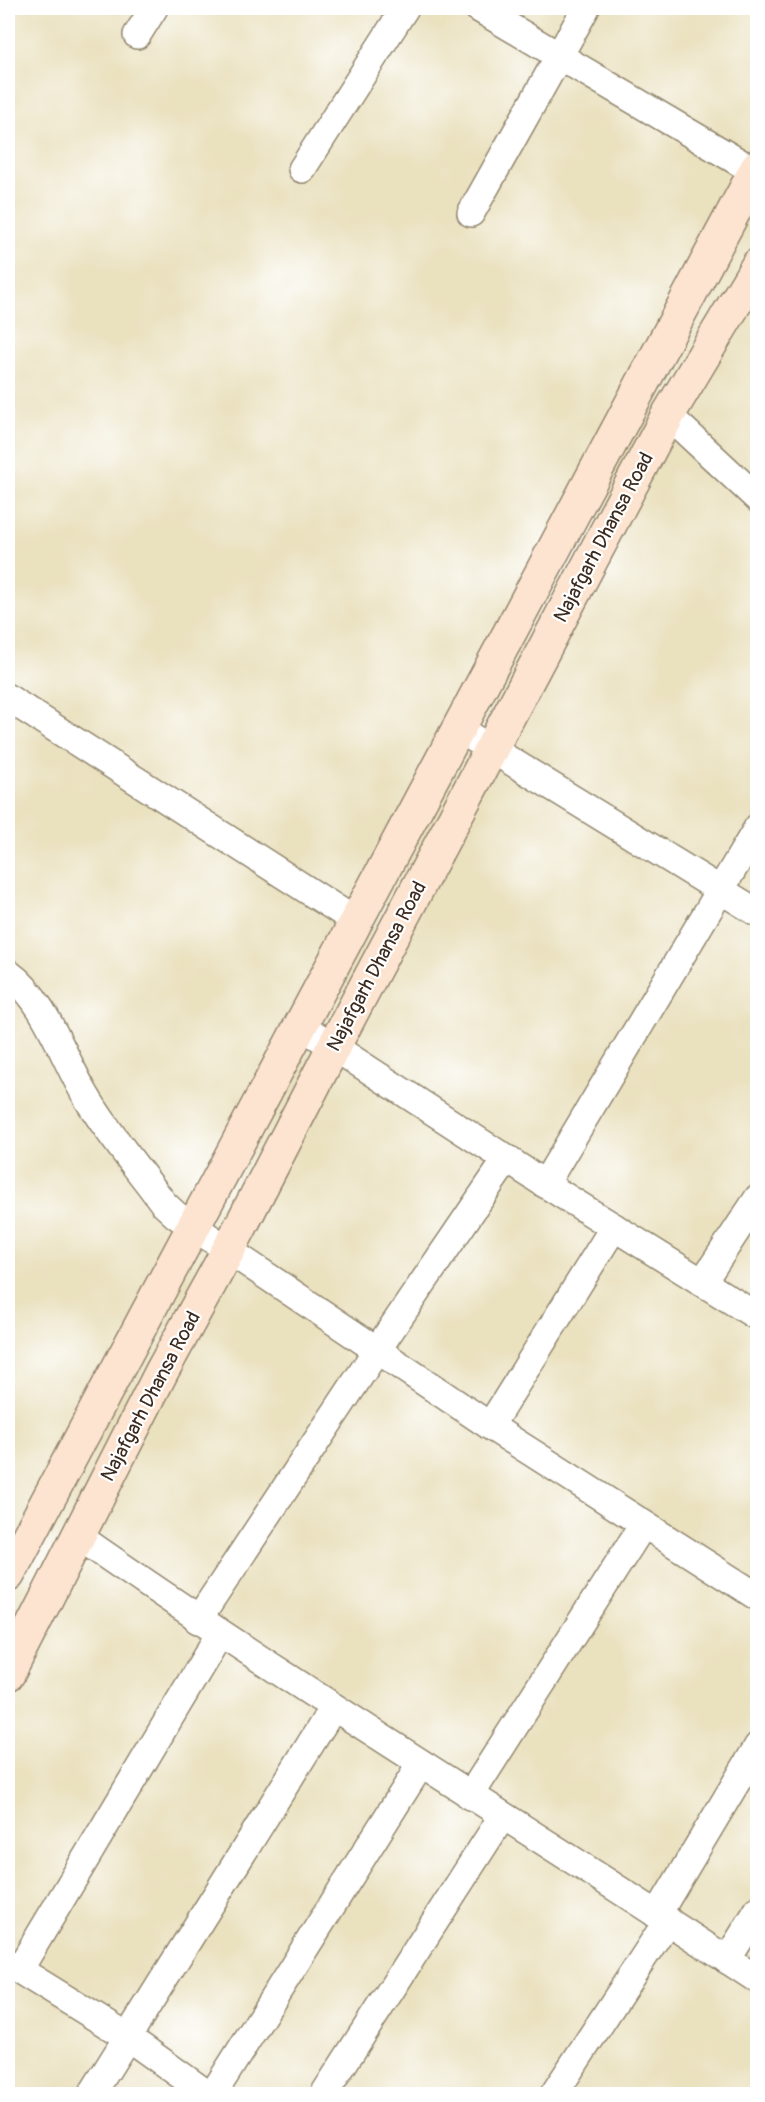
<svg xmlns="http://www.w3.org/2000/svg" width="765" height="2102" viewBox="0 0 765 2102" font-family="Pangolin,sans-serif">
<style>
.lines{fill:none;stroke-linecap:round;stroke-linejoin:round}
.minor-casing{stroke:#92866e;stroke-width:30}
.secondary-casing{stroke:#92866e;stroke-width:36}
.minor{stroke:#fff;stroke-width:27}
.secondary{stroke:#fde4d1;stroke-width:33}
.labels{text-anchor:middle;stroke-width:4.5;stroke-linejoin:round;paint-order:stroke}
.street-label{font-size:20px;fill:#3b2a1e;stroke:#fff}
</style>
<rect width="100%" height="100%" fill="#fff"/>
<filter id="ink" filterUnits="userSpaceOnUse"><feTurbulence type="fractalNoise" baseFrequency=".0167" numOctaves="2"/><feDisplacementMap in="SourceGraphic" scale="12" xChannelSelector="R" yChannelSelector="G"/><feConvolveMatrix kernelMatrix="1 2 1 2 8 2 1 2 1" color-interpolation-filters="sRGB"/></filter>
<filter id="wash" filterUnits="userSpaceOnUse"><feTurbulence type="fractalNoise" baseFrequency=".008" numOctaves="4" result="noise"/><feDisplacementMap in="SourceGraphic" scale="24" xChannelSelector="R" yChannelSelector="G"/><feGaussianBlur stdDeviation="1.35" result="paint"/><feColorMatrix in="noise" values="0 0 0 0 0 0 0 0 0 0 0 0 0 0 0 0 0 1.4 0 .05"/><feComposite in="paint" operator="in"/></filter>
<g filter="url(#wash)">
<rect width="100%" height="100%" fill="#eae1bf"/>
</g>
<g filter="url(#ink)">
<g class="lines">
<defs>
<g id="minor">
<polyline points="478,8 754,171"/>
<polyline points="137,35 154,8"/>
<polyline points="302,169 405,8"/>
<polyline points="471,213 586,8"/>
<polyline points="668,415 758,499"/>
<polyline points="8,698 354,920"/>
<polyline points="457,728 758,913"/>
<path d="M8 973C46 1000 62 1056 86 1096 108 1134 138 1168 164 1204L176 1215 490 1426 758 1597"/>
<polyline points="300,1025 545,1184 758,1317"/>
<polyline points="545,1184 758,827"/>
<polyline points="702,1283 758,1198"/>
<polyline points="490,1426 614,1227"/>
<path d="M78 1536C300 1691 532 1831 758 1980"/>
<polyline points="198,1620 377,1350 507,1159"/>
<polyline points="470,1796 643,1525"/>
<polyline points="657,1915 758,1746"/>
<polyline points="727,1960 758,1910"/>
<polyline points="8,1963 129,2038 207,2094"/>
<polyline points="19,1970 219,1635"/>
<polyline points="92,2094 333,1708"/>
<polyline points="213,2094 421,1764"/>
<polyline points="324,2094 502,1817"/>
<polyline points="554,2094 668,1920"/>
</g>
<g id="secondary">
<polyline points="8,1575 758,166"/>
<polyline points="8,1674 162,1371 229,1249 334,1046 668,415 758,265"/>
</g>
</defs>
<use href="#minor" class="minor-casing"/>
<use href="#secondary" class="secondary-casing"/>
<use href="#minor" class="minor"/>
<use href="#secondary" class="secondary"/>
</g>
</g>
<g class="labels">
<g class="street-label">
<text transform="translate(603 537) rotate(-62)" y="7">Najafgarh Dhansa Road</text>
<text transform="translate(376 966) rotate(-62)" y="7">Najafgarh Dhansa Road</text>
<text transform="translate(150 1396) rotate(-62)" y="7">Najafgarh Dhansa Road</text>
</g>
</g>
<rect width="765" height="2102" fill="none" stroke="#fff" stroke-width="30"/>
</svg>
